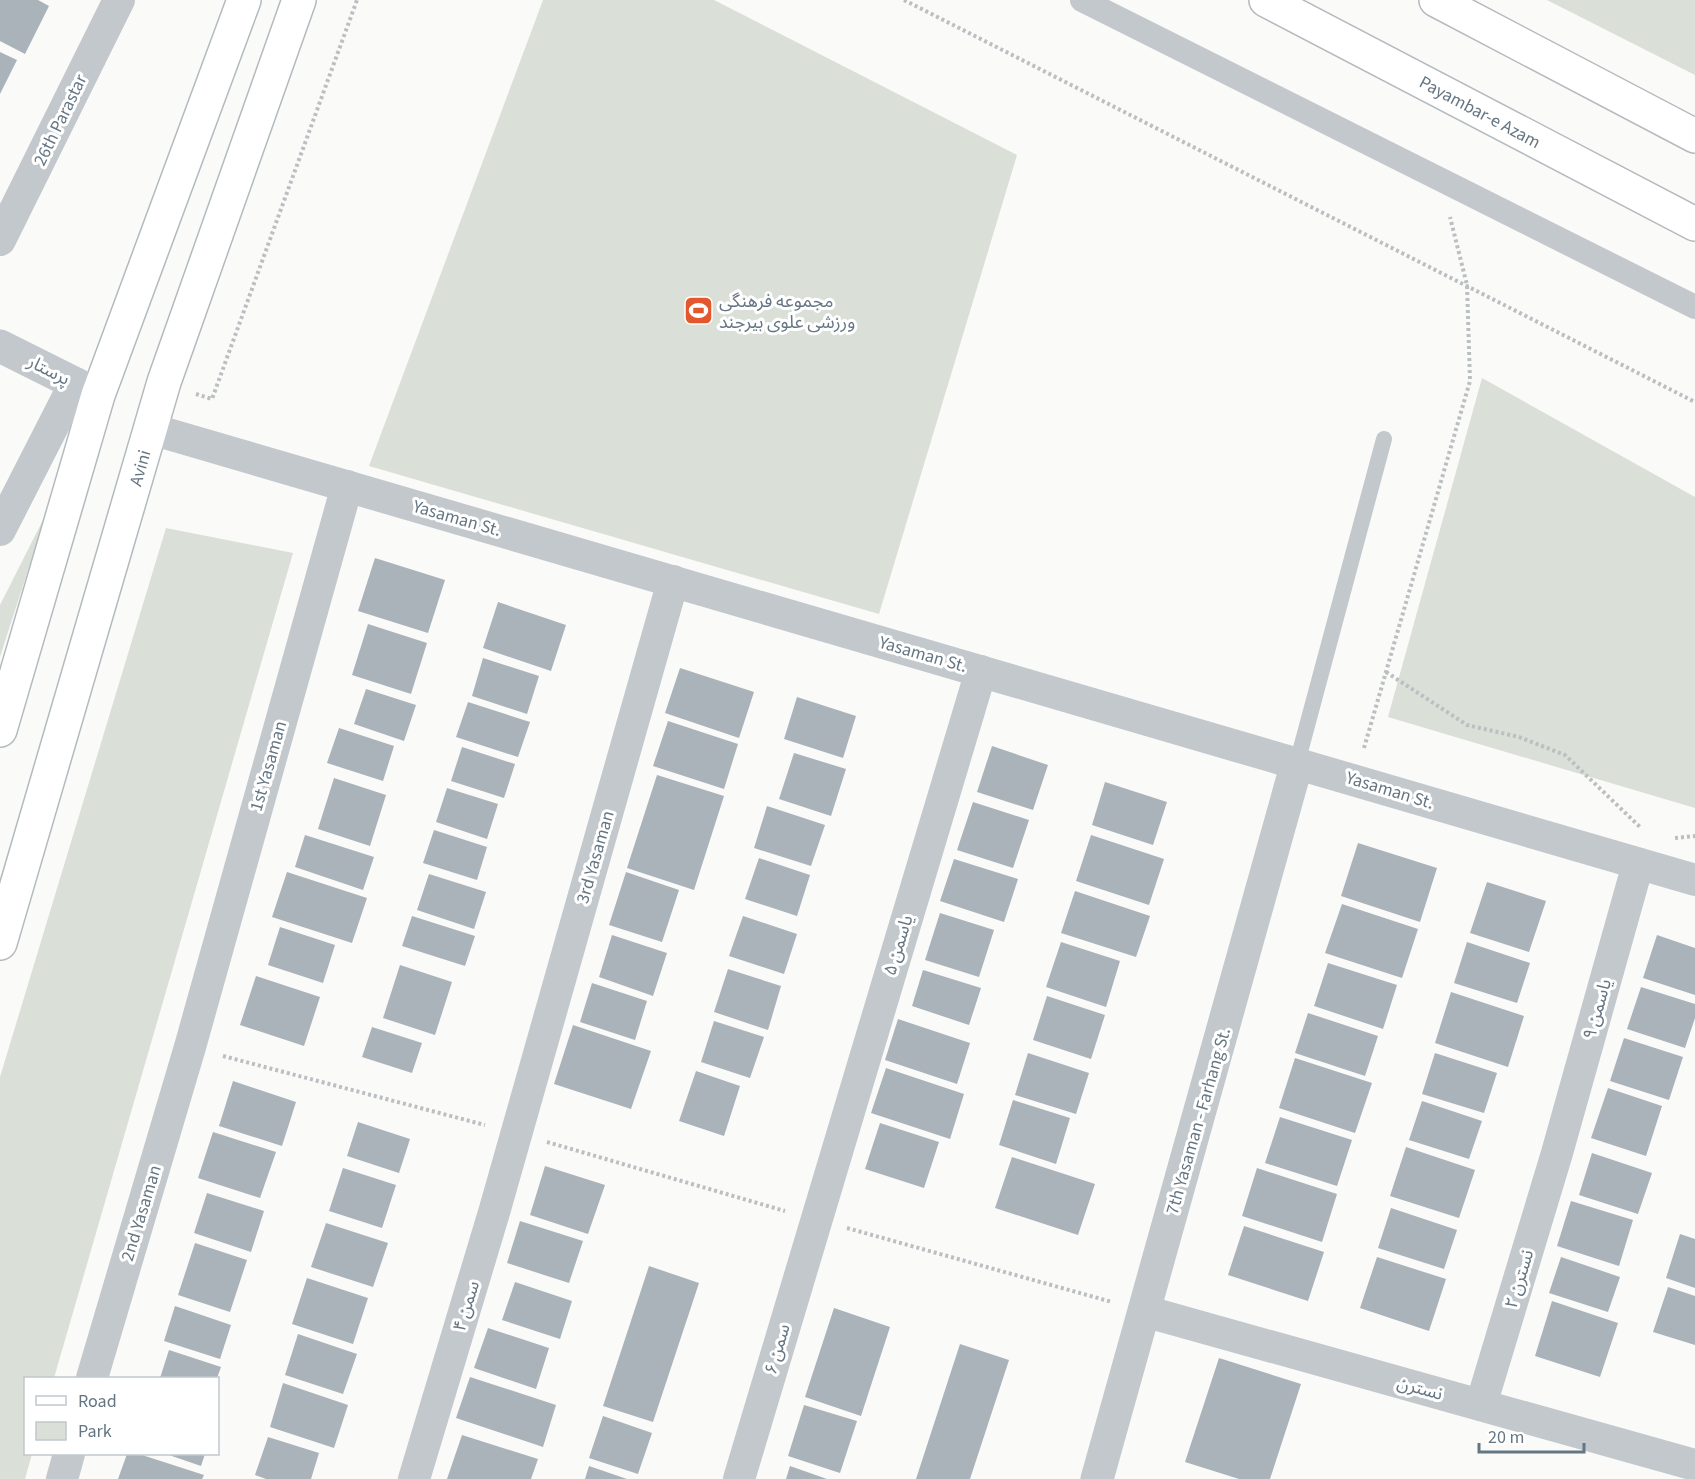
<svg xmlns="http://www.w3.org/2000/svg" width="1695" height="1479" viewBox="0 0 1695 1479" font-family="'Source Sans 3','Noto Sans Arabic',sans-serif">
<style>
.green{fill:#dadfd7}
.building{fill:#aab3b9}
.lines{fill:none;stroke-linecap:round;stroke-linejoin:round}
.secondary-casing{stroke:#b3babf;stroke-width:36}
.primary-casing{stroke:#b5babe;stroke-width:36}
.path{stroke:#bbbfc2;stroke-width:4;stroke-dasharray:3 3;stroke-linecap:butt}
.service{stroke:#c3c8cc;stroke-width:16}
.pedestrian{stroke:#c3c8cc;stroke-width:24}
.minor{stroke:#c3c8cc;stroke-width:32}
.tertiary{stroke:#c3c8cc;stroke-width:33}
.secondary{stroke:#fff;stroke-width:33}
.primary{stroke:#fff;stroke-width:33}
.labels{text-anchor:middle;stroke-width:6;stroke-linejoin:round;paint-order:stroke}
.street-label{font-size:18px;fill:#657683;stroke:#fff}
.poi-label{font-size:18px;fill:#657683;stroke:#fff;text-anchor:start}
</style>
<rect width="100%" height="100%" fill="#fafaf8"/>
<g class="green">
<polygon points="543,0 714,0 1017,155 879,614 369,466"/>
<polygon points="1547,0 1695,0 1695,75"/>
<polygon points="1482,378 1695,497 1695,808 1388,717"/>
<polygon points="46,514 0,657 0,605"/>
<polygon points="166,528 293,553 54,1378 26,1378 26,1454 32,1454 25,1479 0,1479 0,1077"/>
</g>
<g class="building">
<polygon points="0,0 38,0 49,6 25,54 0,41"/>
<polygon points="0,52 17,60 0,94"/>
<polygon points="375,558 445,580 428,633 358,611"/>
<polygon points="498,602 566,625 551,671 483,648"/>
<polygon points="368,624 427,643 411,694 352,675"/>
<polygon points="483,658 539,676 527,714 472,696"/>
<polygon points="680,668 754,692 739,738 665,713"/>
<polygon points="366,689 416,705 404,741 354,724"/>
<polygon points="797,697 856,716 843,758 784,739"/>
<polygon points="468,702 530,722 518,757 456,737"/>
<polygon points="668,721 738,744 724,789 653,766"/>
<polygon points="339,728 394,746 383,781 327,763"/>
<polygon points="992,746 1048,765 1033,810 977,792"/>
<polygon points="462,747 515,764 504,798 451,781"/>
<polygon points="794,753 846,769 831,816 779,799"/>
<polygon points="657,775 724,796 694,890 627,868"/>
<polygon points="334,778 386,795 370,846 318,829"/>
<polygon points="1105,782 1167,802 1153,845 1092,825"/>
<polygon points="447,788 498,804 487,839 436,822"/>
<polygon points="973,802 1029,820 1013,868 957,850"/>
<polygon points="767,806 825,825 811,866 754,848"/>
<polygon points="434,830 487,847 477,880 423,863"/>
<polygon points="305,835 374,857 363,890 295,867"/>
<polygon points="1091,835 1164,859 1149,905 1076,881"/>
<polygon points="1358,843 1437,868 1420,922 1341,896"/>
<polygon points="759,858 810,875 797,916 745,899"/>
<polygon points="954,859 1018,879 1004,922 940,901"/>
<polygon points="287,872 367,898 352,943 272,917"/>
<polygon points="626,872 679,890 662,942 609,925"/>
<polygon points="429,874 486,892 474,929 417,910"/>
<polygon points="1487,882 1546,901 1529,952 1470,933"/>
<polygon points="1075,891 1150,916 1136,957 1061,933"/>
<polygon points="1342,904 1418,929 1402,978 1325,953"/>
<polygon points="940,913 994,930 979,977 925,960"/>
<polygon points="412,916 475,936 465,966 402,946"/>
<polygon points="743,916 797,934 784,974 729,956"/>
<polygon points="280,927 335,945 323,983 268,965"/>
<polygon points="612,935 667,953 653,996 599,977"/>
<polygon points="1657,935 1695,948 1695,995 1643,978"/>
<polygon points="1061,942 1120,961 1106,1007 1046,987"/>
<polygon points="1467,942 1530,963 1517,1003 1454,983"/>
<polygon points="1328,963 1397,985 1383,1029 1314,1006"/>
<polygon points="400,965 452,982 435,1035 383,1018"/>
<polygon points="728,969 781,986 768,1030 714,1012"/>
<polygon points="923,970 981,988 969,1025 912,1006"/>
<polygon points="256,976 320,997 304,1046 240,1025"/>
<polygon points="592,983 647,1001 635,1040 580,1022"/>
<polygon points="1641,987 1695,1004 1695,1018 1685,1048 1627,1029"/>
<polygon points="1451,992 1524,1016 1508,1067 1435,1043"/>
<polygon points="1047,996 1105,1015 1091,1059 1033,1040"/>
<polygon points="1308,1013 1378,1036 1365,1076 1295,1053"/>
<polygon points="898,1019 970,1043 957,1084 885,1060"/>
<polygon points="714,1021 764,1037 750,1078 701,1062"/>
<polygon points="573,1025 651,1051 631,1109 554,1084"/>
<polygon points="372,1027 422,1043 412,1073 362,1057"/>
<polygon points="1624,1038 1683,1057 1669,1100 1610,1081"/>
<polygon points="1028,1053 1089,1073 1076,1114 1015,1095"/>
<polygon points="1435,1053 1497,1073 1484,1113 1422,1094"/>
<polygon points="1295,1058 1372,1083 1355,1133 1279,1108"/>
<polygon points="886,1068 964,1094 950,1139 871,1113"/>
<polygon points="696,1071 740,1086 724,1136 679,1121"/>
<polygon points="233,1081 296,1102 282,1146 219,1126"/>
<polygon points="1608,1088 1662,1106 1646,1156 1591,1138"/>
<polygon points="1013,1100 1070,1118 1056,1164 999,1145"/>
<polygon points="1422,1101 1482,1121 1469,1159 1409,1140"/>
<polygon points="1280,1117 1352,1140 1337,1186 1265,1163"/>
<polygon points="358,1122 410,1139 399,1173 347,1156"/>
<polygon points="880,1123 939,1142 924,1188 865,1169"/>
<polygon points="213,1132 276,1152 260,1198 198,1178"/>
<polygon points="1406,1147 1475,1170 1459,1218 1390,1196"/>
<polygon points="1592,1153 1652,1173 1638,1214 1579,1195"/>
<polygon points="1012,1157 1095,1184 1078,1235 995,1208"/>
<polygon points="545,1166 605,1185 588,1234 530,1215"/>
<polygon points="343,1168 396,1185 382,1228 329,1211"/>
<polygon points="1257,1168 1337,1194 1322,1242 1242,1216"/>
<polygon points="207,1193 264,1211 251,1252 194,1233"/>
<polygon points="1571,1201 1633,1220 1619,1266 1557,1246"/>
<polygon points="1391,1208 1457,1230 1444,1269 1378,1248"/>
<polygon points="520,1221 583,1241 569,1283 507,1263"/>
<polygon points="326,1223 388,1243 373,1287 311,1267"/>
<polygon points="1244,1226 1324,1252 1308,1301 1228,1275"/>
<polygon points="1680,1234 1695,1239 1695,1288 1666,1278"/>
<polygon points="195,1243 247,1260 230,1312 178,1295"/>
<polygon points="1377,1257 1446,1279 1429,1331 1360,1308"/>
<polygon points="1561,1257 1620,1277 1608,1312 1549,1293"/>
<polygon points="649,1266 699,1283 653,1422 603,1406"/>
<polygon points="307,1278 368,1298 353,1344 292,1324"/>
<polygon points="515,1282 572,1301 560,1339 502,1320"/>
<polygon points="1668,1287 1695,1296 1695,1345 1653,1332"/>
<polygon points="1552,1301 1618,1323 1600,1377 1535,1356"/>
<polygon points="175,1306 231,1325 220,1359 164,1341"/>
<polygon points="834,1308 890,1327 861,1416 805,1397"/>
<polygon points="488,1328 549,1348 536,1389 474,1368"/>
<polygon points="298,1334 357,1354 343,1394 285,1375"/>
<polygon points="960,1344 1009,1360 970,1479 916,1479"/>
<polygon points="169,1350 221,1367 217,1378 160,1378"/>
<polygon points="1219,1358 1301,1384 1270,1479 1239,1479 1185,1462"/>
<polygon points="470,1377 556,1405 543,1447 456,1418"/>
<polygon points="283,1383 348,1405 334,1448 270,1427"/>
<polygon points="804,1405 857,1421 840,1473 788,1456"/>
<polygon points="603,1416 652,1433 638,1474 589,1458"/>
<polygon points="462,1435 538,1459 531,1479 447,1479"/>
<polygon points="268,1437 319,1453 311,1479 266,1479 255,1475"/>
<polygon points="127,1454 139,1454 204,1475 202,1479 118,1479"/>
<polygon points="166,1454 205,1454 201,1466"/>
<polygon points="589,1466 627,1479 585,1479"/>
<polygon points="790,1466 827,1479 786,1479"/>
</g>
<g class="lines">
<defs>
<g id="secondary">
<polyline points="0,730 98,395 244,0"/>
<polyline points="0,943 164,382 299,0"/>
</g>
<g id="primary">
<polyline points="1266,0 1695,224"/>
<polyline points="1436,0 1695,136"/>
</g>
</defs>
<use href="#secondary" class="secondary-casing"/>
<use href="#primary" class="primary-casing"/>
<g class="path">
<polyline points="904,0 1695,402"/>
<polyline points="196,394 212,399 357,0"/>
<polyline points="1386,672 1467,725 1519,737 1565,755 1640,827"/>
<polyline points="1364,748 1470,381 1467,285 1450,217"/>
<polyline points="1675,838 1695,836"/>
<polyline points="223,1056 485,1125"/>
<polyline points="547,1142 785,1211"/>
<polyline points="847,1228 1112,1302"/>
</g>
<polyline class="service" points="1297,763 1384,439"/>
<polyline class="pedestrian" points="1082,0 1695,307"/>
<g class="minor">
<polyline points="0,240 119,0"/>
<polyline points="151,429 1695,880"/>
<polyline points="0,530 75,383"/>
<polyline points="1144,1311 1695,1465"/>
<polyline points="92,1378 190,1047 347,486"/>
<polyline points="1481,1405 1557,1153 1638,864"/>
<polyline points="62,1479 69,1454"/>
<polyline points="414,1479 495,1209 673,581"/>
<polyline points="739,1479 981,671"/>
</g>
<g class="tertiary">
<polyline points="0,346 98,395"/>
<polyline points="1097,1479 1297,763"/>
</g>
<use href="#secondary" class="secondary"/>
<use href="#primary" class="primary"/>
</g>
<defs>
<symbol id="stadium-square" viewBox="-11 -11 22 22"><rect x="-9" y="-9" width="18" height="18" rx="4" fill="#e4572e" stroke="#fff"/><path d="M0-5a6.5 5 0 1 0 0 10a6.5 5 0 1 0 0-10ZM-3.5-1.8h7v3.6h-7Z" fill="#fff"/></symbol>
</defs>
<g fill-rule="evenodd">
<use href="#stadium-square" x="682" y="294" width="33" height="33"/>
</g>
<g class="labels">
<g class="street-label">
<text transform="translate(1480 112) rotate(28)" y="6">Payambar-e Azam</text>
<text transform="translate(60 120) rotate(-64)" y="6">26th Parastar</text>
<text transform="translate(49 370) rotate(27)" y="6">پرستار</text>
<text transform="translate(140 468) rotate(-74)" y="6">Avini</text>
<text transform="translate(457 518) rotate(16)" y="6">Yasaman St.</text>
<text transform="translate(923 654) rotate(16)" y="6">Yasaman St.</text>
<text transform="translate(268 766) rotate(-74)" y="6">1st Yasaman</text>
<text transform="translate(1390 790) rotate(17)" y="6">Yasaman St.</text>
<text transform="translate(595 857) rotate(-74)" y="6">3rd Yasaman</text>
<text transform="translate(898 945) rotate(-73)" y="6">یاسمن ۵</text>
<text transform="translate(1597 1009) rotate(-74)" y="6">یاسمن ۹</text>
<text transform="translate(1198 1121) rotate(-74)" y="6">7th Yasaman - Farhang St.</text>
<text transform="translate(141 1213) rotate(-73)" y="6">2nd Yasaman</text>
<text transform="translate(1519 1279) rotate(-73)" y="6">نسترن ۲</text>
<text transform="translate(466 1306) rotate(-73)" y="6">سمن ۴</text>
<text transform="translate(777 1349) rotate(-74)" y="6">سمن ۶</text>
<text transform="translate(1420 1388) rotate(16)" y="6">نسترن</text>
</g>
<g class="poi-label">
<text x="719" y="307">مجموعه فرهنگی<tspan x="719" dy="21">ورزشی علوی بیرجند</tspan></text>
</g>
</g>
<rect x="24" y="1377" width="195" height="78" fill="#ffffff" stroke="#c1c8cd" stroke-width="1.5"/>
<rect x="36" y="1396" width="30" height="9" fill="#ffffff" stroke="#c1c8cd" stroke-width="1.5"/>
<text x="78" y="1407" font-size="18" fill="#657683">Road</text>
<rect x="36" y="1422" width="30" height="18" fill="#dadfd7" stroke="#c1c8cd" stroke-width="1.5"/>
<text x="78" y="1437" font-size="18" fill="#657683">Park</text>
<path d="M1479 1443v9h105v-9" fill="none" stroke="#657683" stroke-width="3"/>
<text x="1488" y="1443" font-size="18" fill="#657683" stroke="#ffffff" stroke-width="4.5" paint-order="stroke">20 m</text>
</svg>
